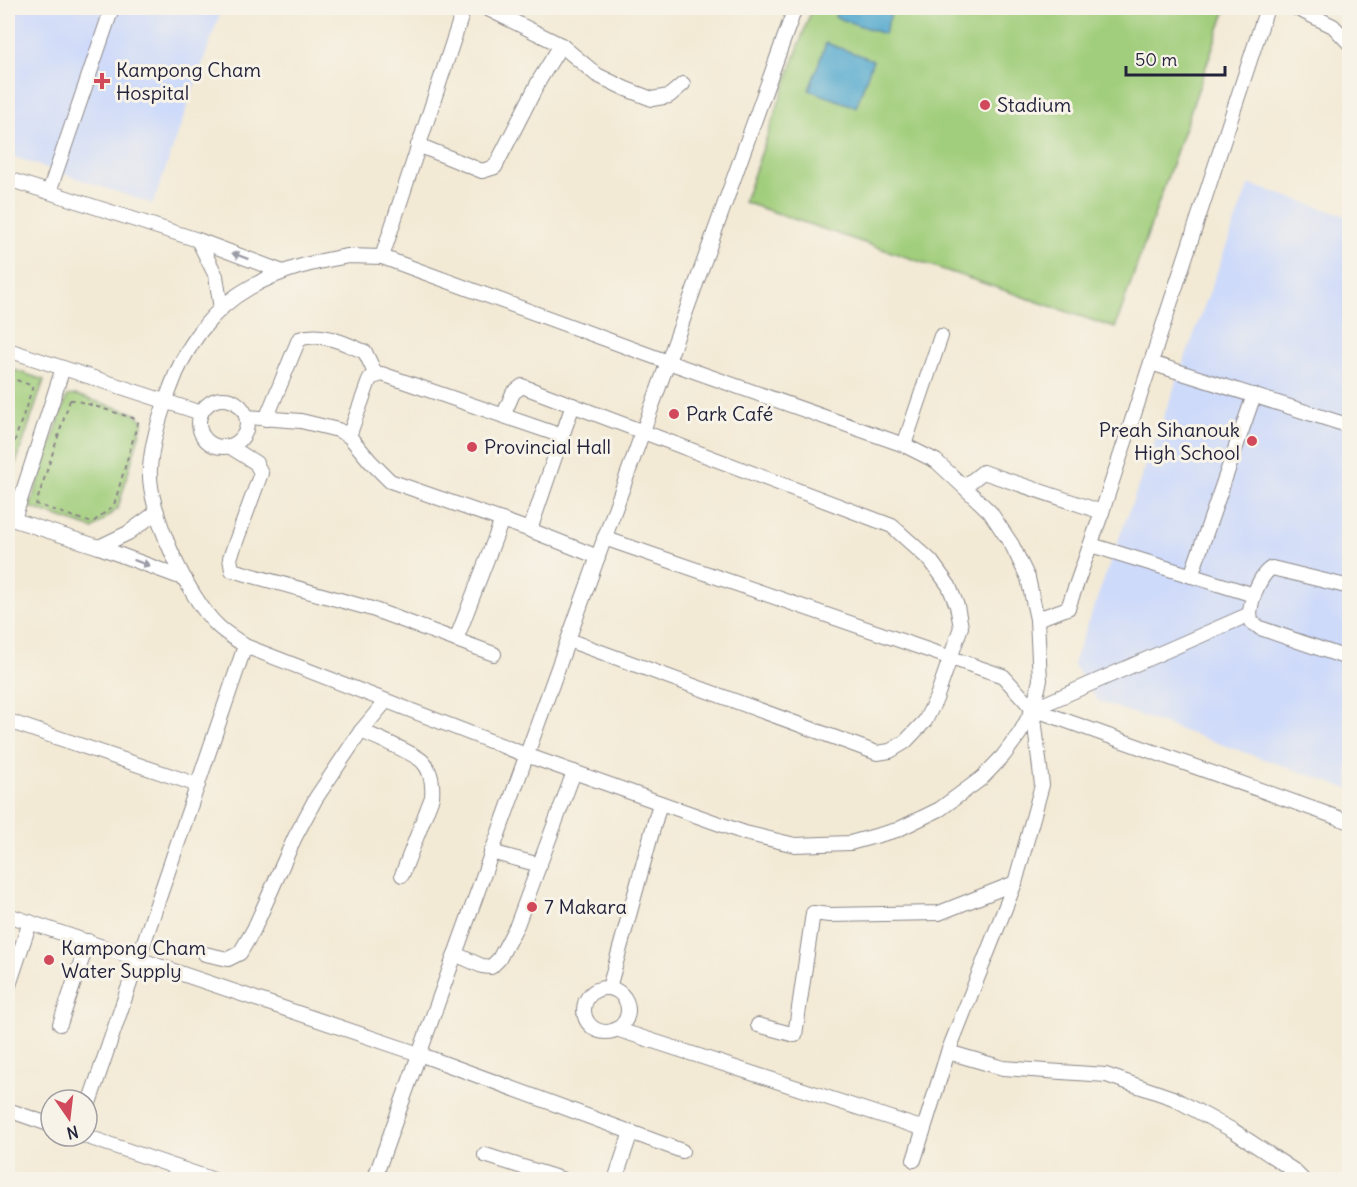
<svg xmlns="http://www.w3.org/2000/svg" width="1357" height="1187" viewBox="0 0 1357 1187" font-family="Delius,sans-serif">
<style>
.built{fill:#cedafa}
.green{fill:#a1ce7c;stroke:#62785c;stroke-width:1.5}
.water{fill:#51a8ce;stroke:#3a6584;stroke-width:1.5}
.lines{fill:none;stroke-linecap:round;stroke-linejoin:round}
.minor-casing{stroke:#8a8688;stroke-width:16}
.path{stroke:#8a8688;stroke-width:2;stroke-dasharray:4.5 4.5;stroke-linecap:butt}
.minor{stroke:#fff;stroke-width:14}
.oneway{fill:#9c9ca7}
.poi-dot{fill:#d1495b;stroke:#f7f3e8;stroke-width:2}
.labels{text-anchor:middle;stroke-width:6;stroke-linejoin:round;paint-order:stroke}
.poi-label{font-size:20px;fill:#22223b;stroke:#f7f3e8;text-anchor:start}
</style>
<rect width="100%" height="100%" fill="#f7f3e8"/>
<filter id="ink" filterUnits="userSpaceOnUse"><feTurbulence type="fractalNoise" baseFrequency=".0167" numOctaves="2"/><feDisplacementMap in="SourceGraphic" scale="12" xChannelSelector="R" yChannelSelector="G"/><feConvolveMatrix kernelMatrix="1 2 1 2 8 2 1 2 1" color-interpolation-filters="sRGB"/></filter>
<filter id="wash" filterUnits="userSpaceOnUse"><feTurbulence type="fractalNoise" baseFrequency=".008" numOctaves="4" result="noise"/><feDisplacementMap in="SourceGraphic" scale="24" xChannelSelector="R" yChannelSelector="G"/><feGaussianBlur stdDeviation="1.35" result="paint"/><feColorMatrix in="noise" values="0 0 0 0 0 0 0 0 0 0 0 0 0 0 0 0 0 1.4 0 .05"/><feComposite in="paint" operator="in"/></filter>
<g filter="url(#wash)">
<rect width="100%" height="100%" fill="#f3ead5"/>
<g class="built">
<polygon points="8,8 222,8 153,204 8,155"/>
<polygon points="1249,184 1349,217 1349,789 1098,701 1073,664"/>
</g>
<g class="green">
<polygon points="812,8 1221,8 1226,9 1115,328 744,202"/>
<polygon points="8,368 44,380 8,487"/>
<polygon points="76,395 136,414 143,421 118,508 93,529 30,507 67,396"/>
</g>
<g class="water">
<polygon points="838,8 893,8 884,34 835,17"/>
<polygon points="826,43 873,60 856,107 809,90"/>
</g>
</g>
<g filter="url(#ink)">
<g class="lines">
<defs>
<g id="minor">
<polyline points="486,8 561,45 597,75 626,89 652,99 669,96 683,84"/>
<polyline points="1296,8 1333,26 1350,44"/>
<polyline points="418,145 482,171 495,167 540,79 561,45"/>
<polyline points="8,179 198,240 283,272"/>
<polyline points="49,192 112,8"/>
<polyline points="198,240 216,276 221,309"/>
<path d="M348 256 382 257 668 362 904 445 936 461 964 487 990 512 1012 545 1028 578 1037 619 1040 680 1033 709 1020 733 1003 756 982 778 940 809 897 830 850 843 795 845 745 833 526 755 245 646C237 640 227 634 219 627 188 599 147 510 150 468 152 440 160 415 170 389 184 349 211 309 249 288 280 270 313 262 348 256Z"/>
<polyline points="382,257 464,8"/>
<polyline points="8,350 201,413"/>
<polyline points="1151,363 1350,426"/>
<circle cx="223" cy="423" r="24"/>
<polyline points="504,414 513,393 522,386 527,388 892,526 931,561 949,586 957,606 961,627 936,699 925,721 905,742 890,751 877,753 568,640"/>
<polyline points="247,417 301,421 338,430 349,436 370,461 390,481 530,530 598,557"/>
<path d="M266 419 299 339C321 331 344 343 365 352L376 375"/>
<polyline points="349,436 370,378 382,374 562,436 530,530"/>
<polyline points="562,436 573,405"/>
<polyline points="904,445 941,336"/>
<polyline points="229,446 256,463 261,473 230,558 232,570 372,609 494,654"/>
<polyline points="964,487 983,472 1102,512"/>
<polyline points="8,518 99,547 185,579"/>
<polyline points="14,519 63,368"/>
<polyline points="604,538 1003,676 1033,709 1350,822"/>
<polyline points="1091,545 1254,595"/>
<polyline points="99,547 128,533 157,512"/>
<polyline points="1191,576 1254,395"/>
<path d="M1350 587 1272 568C1260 573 1245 610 1252 622 1254 624 1258 626 1260 628L1350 659"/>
<polyline points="1037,619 1068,608 1102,512 1267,8"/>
<polyline points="456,640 502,520"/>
<polyline points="1033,709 1250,614"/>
<polyline points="8,721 198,785"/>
<path d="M361 731C375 737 412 752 422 761 432 771 433 785 432 797L402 875"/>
<polyline points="491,852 540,865"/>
<polyline points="8,915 419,1054 682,1151"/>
<polyline points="205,954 228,959 240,953 254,929 295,837 316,798 361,731 386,701"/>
<polyline points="455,954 482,966 491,967 499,959 517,925 574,772"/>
<polyline points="8,988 30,922"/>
<polyline points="609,988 660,803"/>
<circle cx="606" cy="1010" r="22"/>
<polyline points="60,1024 88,941"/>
<polyline points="758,1025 795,1035 813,913 829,915 939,913 1015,883"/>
<polyline points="616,1029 924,1129"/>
<polyline points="948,1052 1003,1068 1106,1075 1173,1098 1234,1131 1293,1170 1303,1180"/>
<polyline points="87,1109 245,646"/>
<polyline points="8,1110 51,1125"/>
<polyline points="85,1136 214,1180"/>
<polyline points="485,1155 564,1180"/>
<polyline points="914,1160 948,1052 1015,883 1042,785 1033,709"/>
<polyline points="374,1180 795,8"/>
<polyline points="615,1180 631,1132"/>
</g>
</defs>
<use href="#minor" class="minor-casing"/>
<g class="path">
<polyline points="8,377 33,386 8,461"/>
<polygon points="70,400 75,400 133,418 138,422 114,505 92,523 36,504"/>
</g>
<use href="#minor" class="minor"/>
</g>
<defs><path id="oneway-solid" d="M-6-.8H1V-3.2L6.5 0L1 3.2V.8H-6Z" transform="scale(1.5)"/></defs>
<g class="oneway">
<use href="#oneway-solid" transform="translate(240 256) rotate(-160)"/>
<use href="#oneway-solid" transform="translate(142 563) rotate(20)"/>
</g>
</g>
<g class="poi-dot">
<path d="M99 72h6v6h6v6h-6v6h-6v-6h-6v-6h6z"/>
<circle cx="985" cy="105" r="6"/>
<circle cx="674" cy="414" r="6"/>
<circle cx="1252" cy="441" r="6"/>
<circle cx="472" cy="447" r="6"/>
<circle cx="532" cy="907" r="6"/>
<circle cx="49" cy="960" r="6"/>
</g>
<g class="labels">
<g class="poi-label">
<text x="116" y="77">Kampong Cham<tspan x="116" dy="23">Hospital</tspan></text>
<text x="997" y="112">Stadium</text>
<text x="686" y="421">Park Café</text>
<text x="1240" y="437" text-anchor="end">Preah Sihanouk<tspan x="1240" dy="23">High School</tspan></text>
<text x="484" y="454">Provincial Hall</text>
<text x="544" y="914">7 Makara</text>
<text x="61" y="955">Kampong Cham<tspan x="61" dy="23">Water Supply</tspan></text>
</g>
</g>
<rect width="1357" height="1187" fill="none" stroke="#f7f3e8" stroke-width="30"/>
<g transform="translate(69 1118) rotate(166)"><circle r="28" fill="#f7f3e8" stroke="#a29fa3" stroke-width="1.5"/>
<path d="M0-4.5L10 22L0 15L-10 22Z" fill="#d1495b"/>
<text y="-9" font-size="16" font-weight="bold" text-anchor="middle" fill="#22223b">N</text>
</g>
<path d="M1126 66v9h99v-9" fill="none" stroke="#22223b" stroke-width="3"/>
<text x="1135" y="66" font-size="18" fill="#22223b" stroke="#f7f3e8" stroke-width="4.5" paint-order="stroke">50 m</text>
</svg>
